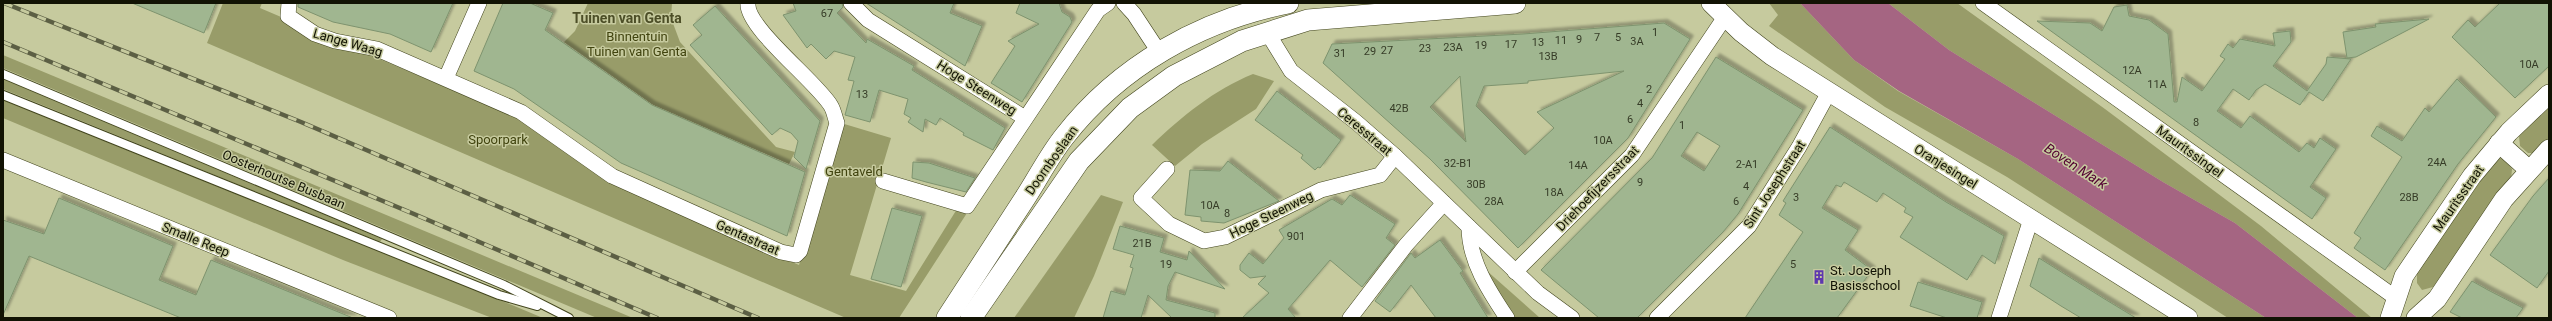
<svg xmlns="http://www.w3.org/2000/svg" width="2552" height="321" viewBox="0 0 2552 321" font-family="Roboto,sans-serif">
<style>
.green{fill:#989c69}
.water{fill:#a56582}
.building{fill:#a0b690;stroke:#7e936e;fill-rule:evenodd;filter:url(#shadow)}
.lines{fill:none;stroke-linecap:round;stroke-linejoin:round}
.service-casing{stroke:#42451d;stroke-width:10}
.minor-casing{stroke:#42451d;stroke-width:16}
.tertiary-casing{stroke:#42451d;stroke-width:20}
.secondary-casing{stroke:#42451d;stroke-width:22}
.service{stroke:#fff;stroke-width:8}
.minor{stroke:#fff;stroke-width:15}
.tertiary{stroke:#fff;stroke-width:19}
.secondary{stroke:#fff;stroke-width:21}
.rail-casing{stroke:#5c5f44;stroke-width:4.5}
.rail{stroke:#c6ca9e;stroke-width:3;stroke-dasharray:9;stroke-linecap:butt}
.labels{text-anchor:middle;stroke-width:3;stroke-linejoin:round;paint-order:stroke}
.number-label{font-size:11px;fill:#363c27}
.park-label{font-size:13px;fill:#40430e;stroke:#c6ca9e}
.street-label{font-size:13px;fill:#121304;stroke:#c6ca9e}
.poi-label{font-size:13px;fill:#121304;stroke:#c6ca9e;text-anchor:start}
.neighbourhood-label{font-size:14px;font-weight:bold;fill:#4c4e27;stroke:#c6ca9e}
.water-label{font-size:14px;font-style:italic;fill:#530032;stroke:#c6ca9e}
</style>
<defs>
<filter id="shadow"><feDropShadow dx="3.5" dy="-3.5" stdDeviation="1" flood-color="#0004"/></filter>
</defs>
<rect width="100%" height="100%" fill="#c6ca9e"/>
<g class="green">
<polygon points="223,3 262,3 260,8 520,119 610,182 799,265 841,123 891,138 850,275 906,291 957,209 967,213 899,318 846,318 207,43"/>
<polygon points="588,3 672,3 671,18 680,42 776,147 795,152 789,164 653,105 564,42 575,31"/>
<polygon points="1769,3 1800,3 1854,60 1898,91 2018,159 2266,318 2228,318 2007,177 1885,107 1769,26 1778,15"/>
<polygon points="1888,3 1957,3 2105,109 2261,226 2372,318 2358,318 2235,223 2163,182 1949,50"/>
<polygon points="3,55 633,318 597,318 3,68"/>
<path d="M1253 74 1274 81 1256 109 1202 144 1175 166 1152 145C1182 116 1214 90 1253 74Z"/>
<polygon points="3,79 382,239 380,242 3,89"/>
<polygon points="3,100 512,305 543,318 492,318 343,260 3,118"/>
<polygon points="2549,107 2549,141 2533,153 2528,153 2520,146 2519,136"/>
<polygon points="2500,158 2505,160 2512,169 2511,180 2436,283 2433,287 2422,290 2417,283 2417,272 2496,159"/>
<polygon points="1101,195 1123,202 1094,276 1074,318 1014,318"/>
<polygon points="1486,270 1540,318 1513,318"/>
</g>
<polygon class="water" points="1800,3 1888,3 1949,50 2163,182 2235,223 2358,318 2266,318 2018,159 1899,91 1854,60"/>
<g class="building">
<polygon points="132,3 216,3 204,33"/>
<polygon points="298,3 453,3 431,52 390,34 333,22 298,7"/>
<polygon points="503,3 530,3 553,13 545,30 652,105 805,172 787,236 621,163 514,89 474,71"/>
<polygon points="793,3 842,3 843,7 837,13 866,43 867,39 914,66 912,70 1005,128 993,150 963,135 964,133 940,118 936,125 925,119 923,132 908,122 911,118 904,114 908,99 879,90 870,122 845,115 854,81 848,80 855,57 834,51 826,59 811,44 807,48 783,15 796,11"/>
<polygon points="866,3 954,3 950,13 982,26 965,66"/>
<polygon points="1020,3 1059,3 1062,12 1070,17 1072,22 1022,102 991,83 1015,46 1008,41 1039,24 1016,13"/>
<polygon points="2500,3 2549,3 2549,66 2515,98 2452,37 2468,20 2475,27"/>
<polygon points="2127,5 2129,16 2149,20 2168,34 2174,102 2177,102 2182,77 2202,91 2225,59 2220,56 2228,44 2233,48 2240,39 2275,46 2273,33 2290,31 2291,42 2273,66 2307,91 2326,64 2327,57 2351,59 2323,101 2309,92 2300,105 2265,84 2256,90 2249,100 2233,89 2217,111 2241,128 2250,116 2299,152 2307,143 2314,148 2320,138 2336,149 2310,187 2326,198 2312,219 2037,21 2090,23 2102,31 2114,7"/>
<polygon points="715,6 820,121 806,169 794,157 798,141 791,133 780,128 772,135 690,45 702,35 693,25"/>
<polygon points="2429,19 2356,57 2347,58 2343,32 2376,27 2375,24"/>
<path d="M1664 23 1690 39 1628 138 1518 248 1430 159 1323 63 1332 44 1523 34ZM1624 71 1537 112 1554 128 1525 155 1476 106 1484 86 1528 83V81ZM1460 76 1465 135 1466 142 1430 107Z"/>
<path d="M1716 57 1803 110 1738 214 1723 232 1637 318H1599L1541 270 1652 158ZM1697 132 1720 146 1704 171 1681 156Z"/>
<polygon points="2457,79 2496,117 2458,164 2385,270 2354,248 2361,238 2354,233 2402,157 2371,136 2377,126 2402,141 2425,108 2429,112"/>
<polygon points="1277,91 1341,140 1320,168 1318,167 1315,170 1301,158 1303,155 1255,120"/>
<polygon points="1830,127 1946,202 2004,236 1995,264 1982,255 1967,280 1900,237 1913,217 1904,212 1906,208 1883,193 1877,202 1844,182 1841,187 1836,185 1822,208 1858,230 1845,250 1872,270 1837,318 1745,318 1803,232 1779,215 1786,203 1783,201"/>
<polygon points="1228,161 1279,201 1224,223 1201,221 1201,217 1185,215 1190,170 1220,171"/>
<polygon points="913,162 929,163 975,178 966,192 926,182 912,178"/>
<polygon points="2549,178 2549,271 2537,288 2490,255 2533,196"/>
<polygon points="1350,195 1395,224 1386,238 1395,245 1362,287 1330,260 1288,309 1296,318 1242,318 1269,293 1258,284 1266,276 1250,278 1240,270 1240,265 1249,253 1263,264 1284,238 1279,230 1332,199 1342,205"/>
<polygon points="59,198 173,246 159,280 196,295 211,260 353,318 181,318 29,256 3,315 3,220 44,234"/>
<polygon points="892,208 922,216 901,287 871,279"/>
<polygon points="1120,226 1164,238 1160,252 1187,260 1189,251 1225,289 1175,272 1168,286 1166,300 1215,313 1215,318 1172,318 1148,295 1141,318 1103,318 1111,291 1125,295 1133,268 1130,267 1134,255 1113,249"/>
<polygon points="1440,240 1463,271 1460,273 1488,318 1436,318 1411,285 1390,312 1375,301 1411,253 1415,258"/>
<polygon points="2039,258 2103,298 2136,318 2081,318 2061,306 2030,286"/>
<polygon points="2472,281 2488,290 2523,308 2516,318 2462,318 2450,312"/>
<polygon points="1918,282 1982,302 1977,318 1947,318 1910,306"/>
</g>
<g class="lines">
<defs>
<g id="service">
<polyline points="3,74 504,285 569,318"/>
<polyline points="3,95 499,295 537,306"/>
</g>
<g id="minor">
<path d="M289 3 288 16 315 34 335 41 377 49 521 112 612 176 781 252 796 255 800 251 837 123C835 118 834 111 831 106 817 82 745 27 748 3"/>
<polyline points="851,3 868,20 1025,118"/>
<polyline points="1124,3 1134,14 1159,52"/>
<polyline points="1983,3 2396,298"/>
<polyline points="1267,32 1291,71 1356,122 1395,156 1538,293 1572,318"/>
<polyline points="446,78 479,3"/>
<polyline points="3,160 389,318"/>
<polyline points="1167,169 1141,198 1169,224 1204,241 1225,237 1321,190 1380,175 1395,156"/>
<polyline points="883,181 967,206 1098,10 1108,3"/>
<path d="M1469 227C1469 261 1489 291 1507 318"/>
<polyline points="1515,272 1632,155 1725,17"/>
<polyline points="1350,318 1406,245 1444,203"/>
<polyline points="1657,318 1749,226 1799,147 1829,92"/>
<polyline points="1999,318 2031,219"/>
</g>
<g id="tertiary">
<polyline points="1711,3 1741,32 1772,56 2188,318"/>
<polyline points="2499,143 2528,169"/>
<polyline points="2390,318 2404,276 2472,176 2509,132 2549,94"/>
<polyline points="2416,318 2437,299 2504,199 2549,149"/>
</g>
<g id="secondary">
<path d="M947 318C973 278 999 238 1025 198 1038 178 1049 156 1064 137 1119 66 1201 20 1288 3"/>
<polyline points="971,318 1079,161 1130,108 1174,76 1242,41 1308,20 1515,3"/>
</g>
</defs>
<use href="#service" class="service-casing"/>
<use href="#minor" class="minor-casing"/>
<use href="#tertiary" class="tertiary-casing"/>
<use href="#secondary" class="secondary-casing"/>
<use href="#service" class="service"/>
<use href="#minor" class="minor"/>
<use href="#tertiary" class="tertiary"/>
<use href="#secondary" class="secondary"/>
<defs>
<g id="rail">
<polyline points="4,3 301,122 758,318"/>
<polyline points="3,42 414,214 657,318"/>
</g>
</defs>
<use href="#rail" class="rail-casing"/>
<use href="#rail" class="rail"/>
</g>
<defs>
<symbol id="building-bare" viewBox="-9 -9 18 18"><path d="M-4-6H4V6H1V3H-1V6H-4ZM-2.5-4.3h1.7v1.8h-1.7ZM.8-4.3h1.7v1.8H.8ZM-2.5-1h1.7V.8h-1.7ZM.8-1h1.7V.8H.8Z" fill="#5d37af" stroke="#c6ca9e" stroke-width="2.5" paint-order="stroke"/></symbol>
</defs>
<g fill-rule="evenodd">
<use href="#building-bare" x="1809" y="267" width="20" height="20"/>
</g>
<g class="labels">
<g class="number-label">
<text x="827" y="17">67</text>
<text x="1655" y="36">1</text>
<text x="1597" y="41">7</text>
<text x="1618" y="41">5</text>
<text x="1579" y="43">9</text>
<text x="1561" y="44">11</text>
<text x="1637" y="45">3A</text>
<text x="1538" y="46">13</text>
<text x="1511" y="48">17</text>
<text x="1481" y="49">19</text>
<text x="1453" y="51">23A</text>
<text x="1425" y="52">23</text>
<text x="1387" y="54">27</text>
<text x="1370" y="55">29</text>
<text x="1340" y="57">31</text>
<text x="1548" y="60">13B</text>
<text x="2529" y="68">10A</text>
<text x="2132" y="74">12A</text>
<text x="2157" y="88">11A</text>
<text x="1649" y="93">2</text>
<text x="862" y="98">13</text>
<text x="1640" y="107">4</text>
<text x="1399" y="112">42B</text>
<text x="1630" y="123">6</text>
<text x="2196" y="126">8</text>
<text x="1682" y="129">1</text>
<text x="1603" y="144">10A</text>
<text x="2437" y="166">24A</text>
<text x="1458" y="167">32-B1</text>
<text x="1747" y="168">2-A1</text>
<text x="1578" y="169">14A</text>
<text x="1640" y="186">9</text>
<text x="1476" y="188">30B</text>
<text x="1746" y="190">4</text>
<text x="1554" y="196">18A</text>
<text x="1796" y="201">3</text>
<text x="2409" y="201">28B</text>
<text x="1494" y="205">28A</text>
<text x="1736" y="205">6</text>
<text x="1210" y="209">10A</text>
<text x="1227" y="217">8</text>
<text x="1296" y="240">901</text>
<text x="1142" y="247">21B</text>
<text x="1166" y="268">19</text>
<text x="1793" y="268">5</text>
</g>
<g class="park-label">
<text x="637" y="41">Binnentuin<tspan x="637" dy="15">Tuinen van Genta</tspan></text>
<text x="498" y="144">Spoorpark</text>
<text x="854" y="176">Gentaveld</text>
</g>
<g class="street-label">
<text transform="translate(348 42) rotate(16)" y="5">Lange Waag</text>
<text transform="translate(977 87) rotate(32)" y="5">Hoge Steenweg</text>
<text transform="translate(1365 131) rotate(40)" y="5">Ceresstraat</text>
<text transform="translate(2190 151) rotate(36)" y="5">Mauritssingel</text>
<text transform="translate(1051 160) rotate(-55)" y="5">Doornboslaan</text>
<text transform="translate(1946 166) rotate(32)" y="5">Oranjesingel</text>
<text transform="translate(284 179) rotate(23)" y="5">Oosterhoutse Busbaan</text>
<text transform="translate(1774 184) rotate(-57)" y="5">Sint Josephstraat</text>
<text transform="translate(1597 188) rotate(-46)" y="5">Driehoefijzersstraat</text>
<text transform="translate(2458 198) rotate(-55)" y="5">Mauritsstraat</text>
<text transform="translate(1271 214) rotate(-26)" y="5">Hoge Steenweg</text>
<text transform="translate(748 237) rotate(24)" y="5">Gentastraat</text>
<text transform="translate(196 239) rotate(22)" y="5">Smalle Reep</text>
</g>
<g class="poi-label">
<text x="1830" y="275">St. Joseph<tspan x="1830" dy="15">Basisschool</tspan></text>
</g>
<g class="neighbourhood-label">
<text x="627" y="23">Tuinen van Genta</text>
</g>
<g class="water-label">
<text transform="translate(2076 166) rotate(33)" y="5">Boven Mark</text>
</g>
</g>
<rect width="2552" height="321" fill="none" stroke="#121304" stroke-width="8"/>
</svg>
